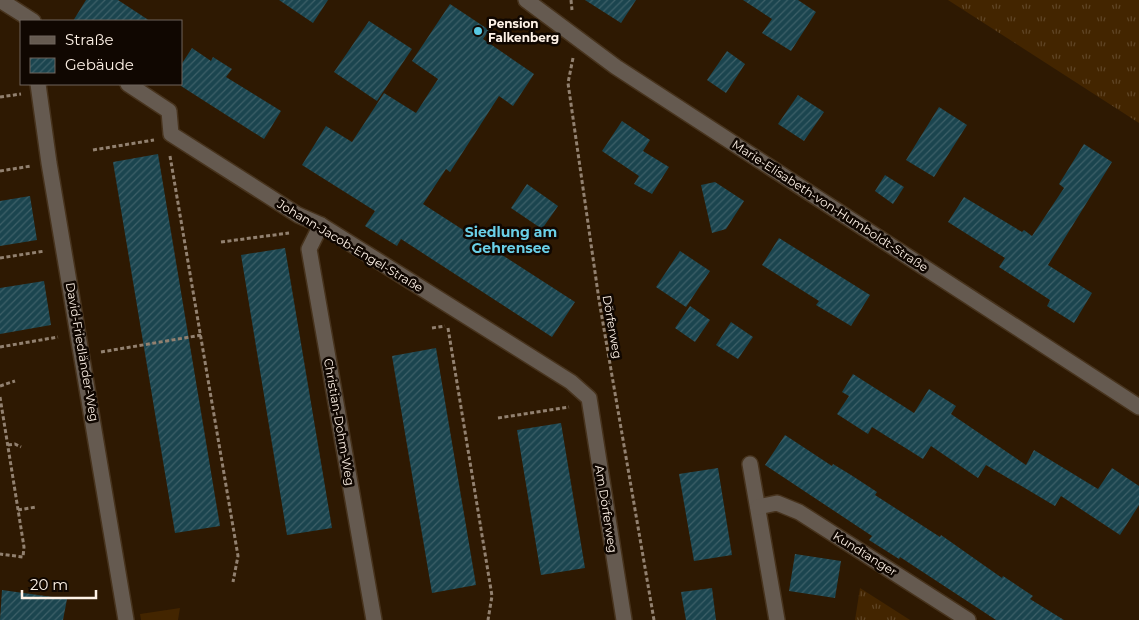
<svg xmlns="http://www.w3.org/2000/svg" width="1139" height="620" viewBox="0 0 1139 620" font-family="Montserrat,sans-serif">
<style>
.grass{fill:url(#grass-tufts)}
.green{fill:#432500}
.building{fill:url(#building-hatch)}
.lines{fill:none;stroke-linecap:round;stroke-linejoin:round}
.street-casing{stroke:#47331d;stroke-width:18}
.path{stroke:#928170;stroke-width:3;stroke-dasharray:4 2.5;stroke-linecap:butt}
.street{stroke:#655a50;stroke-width:15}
.poi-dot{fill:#58c9e3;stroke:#100701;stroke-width:2}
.labels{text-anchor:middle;stroke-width:5;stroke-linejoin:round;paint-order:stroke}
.poi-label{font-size:12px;font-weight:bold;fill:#fef2e7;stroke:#100701;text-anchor:start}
.street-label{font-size:12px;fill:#fef2e7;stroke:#100701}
.neighbourhood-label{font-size:14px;font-weight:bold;fill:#6acfe7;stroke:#100701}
</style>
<defs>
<pattern id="grass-tufts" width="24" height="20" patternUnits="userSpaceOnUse" patternTransform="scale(1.25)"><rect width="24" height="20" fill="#432500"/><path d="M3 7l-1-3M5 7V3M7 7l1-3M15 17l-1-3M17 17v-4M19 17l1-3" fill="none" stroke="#5f4525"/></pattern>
<pattern id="building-hatch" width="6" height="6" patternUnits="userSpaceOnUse" patternTransform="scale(1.25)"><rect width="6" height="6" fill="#1b454f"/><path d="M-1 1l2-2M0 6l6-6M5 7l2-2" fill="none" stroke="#3d6068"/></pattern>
</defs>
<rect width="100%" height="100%" fill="#2e1902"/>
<g class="grass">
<polygon points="948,0 1139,0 1139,123"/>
<polygon points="860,588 910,620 855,620"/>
</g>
<polygon class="green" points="180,608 178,620 141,620 140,614"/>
<g class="building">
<polygon points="86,0 118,0 150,21 73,21"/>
<polygon points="279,0 328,0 313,23"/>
<polygon points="585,0 636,0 621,23"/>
<polygon points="743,0 798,0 816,12 791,51 762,33 772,19"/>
<polygon points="450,4 489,30 483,39 534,74 513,106 499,96 450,172 446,169 423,204 575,302 552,337 401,239 397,246 365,226 375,211 302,165 326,126 352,142 384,93 416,113 438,79 412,61"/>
<polygon points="369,21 412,49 377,101 334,72"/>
<polygon points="192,48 211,61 213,57 232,69 226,77 281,111 264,139 181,86 181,65"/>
<polygon points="727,51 745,64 726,93 707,80"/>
<polygon points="798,95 824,112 804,141 778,124"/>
<polygon points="939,107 967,125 934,177 906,160"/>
<polygon points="622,121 650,140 643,151 669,167 652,194 634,184 639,176 602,151"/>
<polygon points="1084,144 1112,162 1048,265 1092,293 1074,323 1047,306 1050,300 999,267 1005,258 948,222 964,197 1022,232 1024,230 1032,236 1064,188 1059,184"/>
<polygon points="158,154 220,526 175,533 113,162"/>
<polygon points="885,175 904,187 893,204 875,191"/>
<polygon points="715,182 744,201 726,229 712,233 701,185"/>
<polygon points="527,184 558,206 542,229 511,208"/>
<polygon points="30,196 37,240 0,246 0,201"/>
<polygon points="779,238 870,295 851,326 816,305 819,301 762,265"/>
<polygon points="285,248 332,528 287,535 241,255"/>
<polygon points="680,251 710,271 686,307 656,287"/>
<polygon points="44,281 51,325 0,334 0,288"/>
<polygon points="690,306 710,320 695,342 675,328"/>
<polygon points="731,322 753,337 738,359 716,345"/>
<polygon points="436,348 476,585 432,593 392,356"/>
<polygon points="853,374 914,413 929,389 956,406 951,414 1026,465 1034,450 1098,489 1112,468 1139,486 1139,505 1120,535 1061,496 1055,506 986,465 978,478 931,446 923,459 872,427 868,434 837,414 849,396 842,392"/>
<polygon points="561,423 585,568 541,575 517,430"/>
<polygon points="785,435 832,466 833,464 851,475 877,492 875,495 940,537 941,535 1002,578 1003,576 1033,596 1030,599 1064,620 996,620 900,557 899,559 869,540 872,536 765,465"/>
<polygon points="718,468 732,555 694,561 679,474"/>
<polygon points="795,554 841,561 835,598 789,591"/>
<polygon points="712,588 716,620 686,620 681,592"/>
<polygon points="2,590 67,599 63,620 0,620"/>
</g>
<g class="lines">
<defs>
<g id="street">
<polyline points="0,0 33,21"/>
<polyline points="526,0 616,67 1139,407"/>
<polyline points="38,84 49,163 126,620"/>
<polyline points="128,84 169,111 171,134 298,215 321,225 571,382 589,398 624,620"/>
<polyline points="321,225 309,249 374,620"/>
<polyline points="750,464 777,620"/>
<polyline points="758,507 777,503 799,512 968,620"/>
</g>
</defs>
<use href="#street" class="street-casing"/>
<g class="path">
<polyline points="571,0 572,10"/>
<polyline points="573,58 568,83 599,300 654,620"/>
<polyline points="0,97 21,94"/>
<polyline points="93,150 154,140"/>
<polyline points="170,156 238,556 233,582"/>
<polyline points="0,171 31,166"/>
<polyline points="221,242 289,233"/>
<polyline points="0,258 45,251"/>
<polyline points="432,328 445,326"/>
<polyline points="448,328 492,596 488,620"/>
<polyline points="0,347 58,337"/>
<polyline points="101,352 202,335"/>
<polyline points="0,386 15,381"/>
<polyline points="0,397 24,547 23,557 0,554"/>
<polyline points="498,418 569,407"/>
<polyline points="8,445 15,444 21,447"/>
<polyline points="18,510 36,507"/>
</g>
<use href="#street" class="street"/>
</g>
<circle class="poi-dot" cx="478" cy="31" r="5"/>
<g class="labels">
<g class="poi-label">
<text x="488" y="28">Pension<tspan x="488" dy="14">Falkenberg</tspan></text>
</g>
<g class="street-label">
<text transform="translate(830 206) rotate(33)" y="4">Marie-Elisabeth-von-Humboldt-Straße</text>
<text transform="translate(350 246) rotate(31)" y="4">Johann-Jacob-Engel-Straße</text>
<text transform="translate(612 327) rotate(80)" y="4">Dörferweg</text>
<text transform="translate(82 352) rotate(80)" y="4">David-Friedländer-Weg</text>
<text transform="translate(339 422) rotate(80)" y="4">Christian-Dohm-Weg</text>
<text transform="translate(606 509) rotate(81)" y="4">Am Dörferweg</text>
<text transform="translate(865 554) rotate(32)" y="4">Kundtanger</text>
</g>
<g class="neighbourhood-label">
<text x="511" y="237">Siedlung am<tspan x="511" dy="16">Gehrensee</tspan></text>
</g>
</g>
<rect x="20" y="20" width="162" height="65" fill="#100701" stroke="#6f655d"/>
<rect x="30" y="36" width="25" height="8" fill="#655a50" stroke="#6f655d"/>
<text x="65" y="45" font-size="15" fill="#fef2e7">Straße</text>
<rect x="30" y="58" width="25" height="15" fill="url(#building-hatch)" stroke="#6f655d"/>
<text x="65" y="70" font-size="15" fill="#fef2e7">Gebäude</text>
<path d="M22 590v8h74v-8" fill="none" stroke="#fef2e7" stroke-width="2.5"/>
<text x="30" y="590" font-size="15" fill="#fef2e7" stroke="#100701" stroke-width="4" paint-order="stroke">20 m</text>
</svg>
